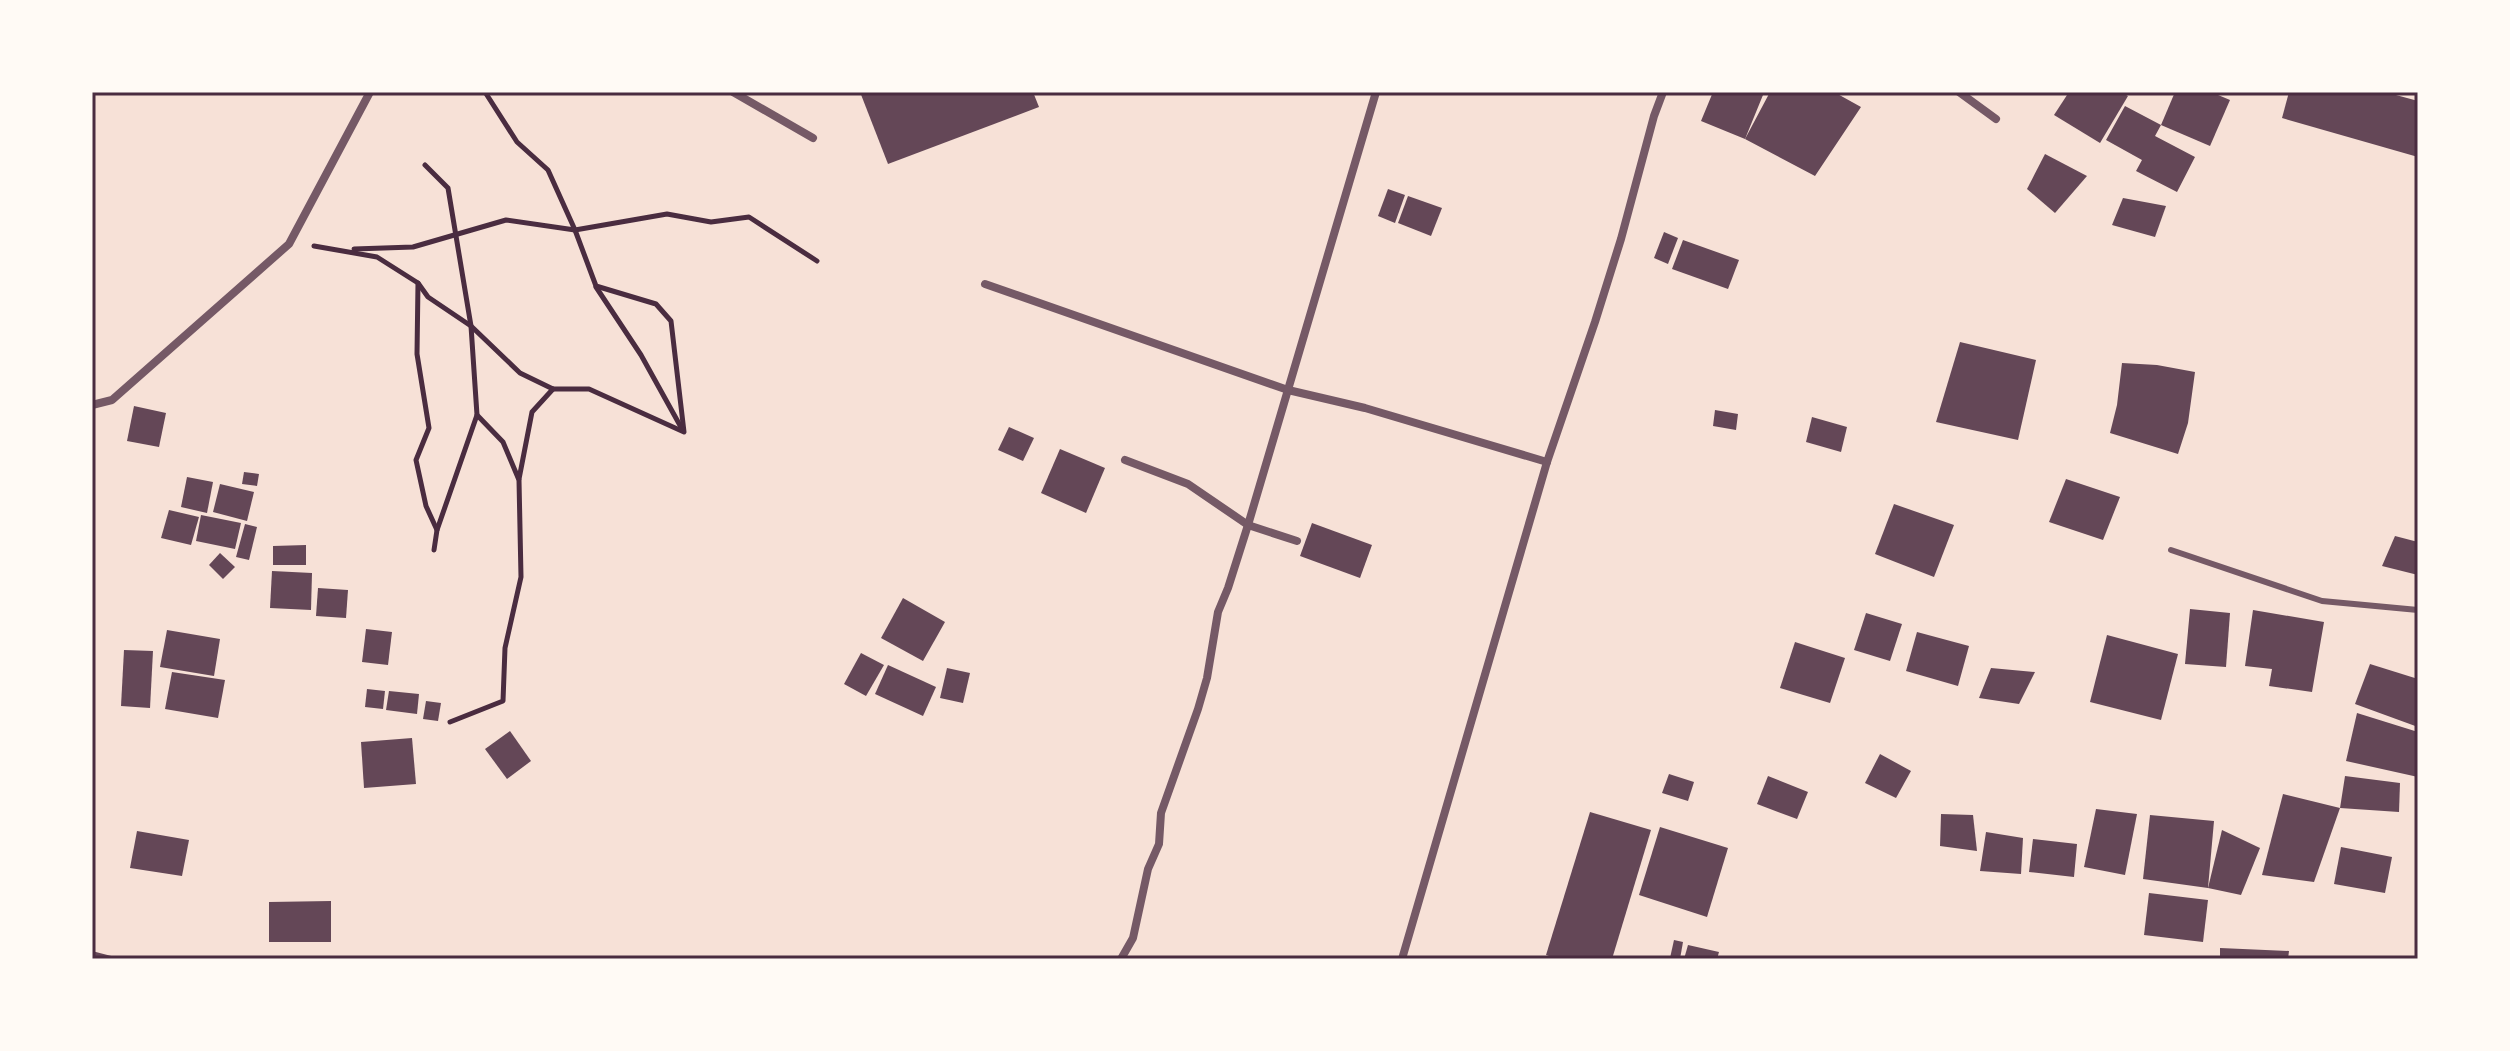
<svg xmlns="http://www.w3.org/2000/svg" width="2510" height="1051" viewBox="0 0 2510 1051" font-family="Signika,sans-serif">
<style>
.building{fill:#644757}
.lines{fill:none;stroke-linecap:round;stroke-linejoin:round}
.path{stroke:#4a2c40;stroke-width:5}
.service{stroke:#755966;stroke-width:6}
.minor{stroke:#755966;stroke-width:8}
.neatline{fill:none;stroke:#4a2c40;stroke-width:3}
</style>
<rect width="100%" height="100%" fill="#f7e1d7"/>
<g class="building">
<polygon points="860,92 1033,92 1039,107 888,164"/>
<polygon points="1713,92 1754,92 1763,95 1745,139 1770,92 1834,92 1861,107 1815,176 1745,139 1701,121"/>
<polygon points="2069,92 2121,92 2128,96 2100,143 2054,115"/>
<polygon points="2175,92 2211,92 2230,100 2210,146 2161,125"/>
<polygon points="2289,92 2385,92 2418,101 2418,157 2282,118"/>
<polygon points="2125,106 2161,125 2155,136 2195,157 2177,192 2136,171 2142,160 2106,140"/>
<polygon points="2045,154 2087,176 2055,213 2027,189"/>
<polygon points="1388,189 1405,195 1395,223 1378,216"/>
<polygon points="1408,196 1442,208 1431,236 1398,223"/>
<polygon points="2123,198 2166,206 2155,237 2112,225"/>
<polygon points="1664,232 1678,238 1668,264 1654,258"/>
<polygon points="1683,240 1739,260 1728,289 1672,269"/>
<polygon points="1960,342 2036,360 2018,440 1936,422"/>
<polygon points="2122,363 2157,365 2195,372 2188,423 2178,454 2110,433 2117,405"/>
<polygon points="134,406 166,413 159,447 127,441"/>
<polygon points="1715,410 1738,414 1736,430 1713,426"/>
<polygon points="1812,417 1847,427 1841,452 1806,442"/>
<polygon points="1009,427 1034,438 1023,461 998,450"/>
<polygon points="1060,449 1105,468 1086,513 1041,493"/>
<polygon points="244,472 259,474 257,486 242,484"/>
<polygon points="187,477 213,482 207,513 181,507"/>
<polygon points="2066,479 2120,497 2103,540 2049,522"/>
<polygon points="220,484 254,492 247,521 213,512"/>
<polygon points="1894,504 1954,525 1934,577 1875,554"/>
<polygon points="169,510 199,517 191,545 161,538"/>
<polygon points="201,515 241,523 235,549 196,541"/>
<polygon points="1312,523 1372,545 1360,578 1300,556"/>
<polygon points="245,524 257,527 249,560 236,557"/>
<polygon points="2395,536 2418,542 2418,575 2382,566"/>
<polygon points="306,545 306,565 273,565 273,546"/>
<polygon points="220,553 235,567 223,579 209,565"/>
<polygon points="272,571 312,573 311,610 270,608"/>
<polygon points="318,588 348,590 346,618 316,616"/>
<polygon points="903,598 945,622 923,661 881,638"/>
<polygon points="2190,609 2230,613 2226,667 2185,664"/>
<polygon points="2253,610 2324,622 2312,692 2269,686 2272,669 2245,666"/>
<polygon points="1866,613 1902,624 1890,661 1854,650"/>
<polygon points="366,629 392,632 388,665 362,662"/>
<polygon points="167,630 220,639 214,676 160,667"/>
<polygon points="1917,632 1969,646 1958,686 1906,671"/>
<polygon points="2107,635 2178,654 2161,720 2090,702"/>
<polygon points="1795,642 1845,658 1830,703 1780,688"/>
<polygon points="124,650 153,651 150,708 121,706"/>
<polygon points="861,653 884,665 866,696 844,684"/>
<polygon points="2370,664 2418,679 2418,727 2355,704"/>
<polygon points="888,665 936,687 923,716 875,694"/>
<polygon points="947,668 970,673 963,703 940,698"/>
<polygon points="1991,668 2035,672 2019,704 1979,698"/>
<polygon points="172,672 225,680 218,718 165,709"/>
<polygon points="367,689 385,691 383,709 365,707"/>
<polygon points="389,691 419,694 417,714 386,710"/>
<polygon points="426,701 441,703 438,721 423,719"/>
<polygon points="2357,713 2418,732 2418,777 2346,761"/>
<polygon points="510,731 531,761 507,779 485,749"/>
<polygon points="412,738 416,784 364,788 361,742"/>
<polygon points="1880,754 1911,771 1896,798 1865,783"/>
<polygon points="1669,774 1694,782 1688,801 1662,793"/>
<polygon points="1768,776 1808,792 1797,819 1757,804"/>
<polygon points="2345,776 2400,783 2399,812 2340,808"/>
<polygon points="2283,794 2340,808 2314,882 2262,875"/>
<polygon points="2096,809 2137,814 2125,875 2084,867"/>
<polygon points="1590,812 1651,830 1612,959 1558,959 1546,955"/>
<polygon points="1941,814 1973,815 1977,851 1940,846"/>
<polygon points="2150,815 2214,821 2208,888 2143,879"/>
<polygon points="1660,827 1728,848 1707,917 1639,895"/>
<polygon points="2222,830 2260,848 2241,895 2208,888"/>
<polygon points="137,831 189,840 182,876 130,868"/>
<polygon points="1986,832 2023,838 2021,874 1980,871"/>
<polygon points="2033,839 2077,844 2074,877 2029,872"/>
<polygon points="2341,847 2392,857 2385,893 2334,884"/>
<polygon points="2149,893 2208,900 2203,942 2144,935"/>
<polygon points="331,901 331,942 269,942 269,902"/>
<polygon points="1674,940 1683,942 1680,959 1670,958"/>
<polygon points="1688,945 1719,952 1717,959 1684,959"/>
<polygon points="2220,948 2289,951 2288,959 2220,959"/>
<polygon points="92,951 119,958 119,959 92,959"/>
</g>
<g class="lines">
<g class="path">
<polyline points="425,165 448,188 471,326 477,415 503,442 519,480 521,577 505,648 503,701 450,722"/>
<polyline points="314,246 377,257 418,283 428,297 471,326 520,373 553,389 589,389 684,432 671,321 656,304 596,286 575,230 548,170 517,142 485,92"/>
<polyline points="354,249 413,247 506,220 575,230 667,214 711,222 749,217 817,261"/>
<polyline points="418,283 417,354 429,428 416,460 426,506 437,530 434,550"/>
<polyline points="596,287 641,355 682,429"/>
<polyline points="519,479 532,412 553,389"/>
<polyline points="437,530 477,415"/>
</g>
<polyline class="service" points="2171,550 2322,601 2418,610"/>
<g class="minor">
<polyline points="733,92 813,138"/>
<polyline points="1959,92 1996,119"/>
<polyline points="985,284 1288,390 1365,408 1547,462"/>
<polyline points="92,405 112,400 289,244 370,92"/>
<polyline points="1125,460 1188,484 1248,525 1297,541"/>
<polyline points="1121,959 1133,938 1148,869 1159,844 1161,813 1198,709 1207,678 1218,612 1228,588 1248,525 1376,92"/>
<polyline points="1402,959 1547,462 1595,322 1621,239 1654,116 1663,92"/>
</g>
</g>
<rect width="2510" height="1051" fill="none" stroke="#fffaf5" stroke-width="188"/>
<rect x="94" y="94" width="2322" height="863" class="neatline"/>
</svg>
